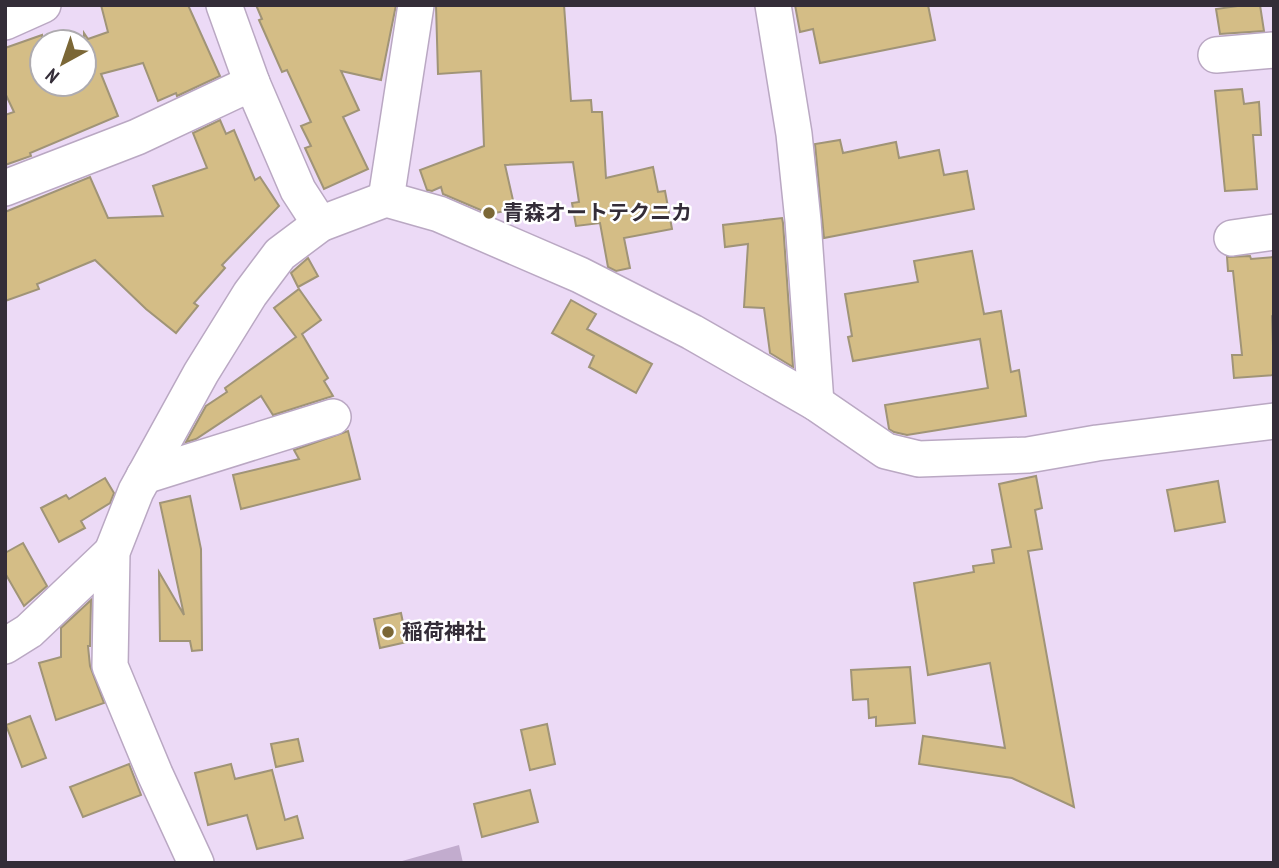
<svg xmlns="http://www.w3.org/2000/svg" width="1279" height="868" viewBox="0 0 1279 868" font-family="'PT Sans Narrow','Noto Sans JP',sans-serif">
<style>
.green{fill:#c2acce}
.building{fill:#d4bd86;stroke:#a09477;stroke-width:2}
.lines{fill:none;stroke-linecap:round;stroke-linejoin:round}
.minor-casing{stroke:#baa8c3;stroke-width:38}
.minor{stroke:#fff;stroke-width:35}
.poi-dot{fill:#7b6736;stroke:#fff;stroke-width:2.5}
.labels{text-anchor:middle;stroke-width:5;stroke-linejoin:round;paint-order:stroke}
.poi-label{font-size:21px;font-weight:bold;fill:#342d38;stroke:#fff;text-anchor:start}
</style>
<rect width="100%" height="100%" fill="#ecdaf6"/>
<polygon class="green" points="459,845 463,863 395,863"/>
<g class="building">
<polygon points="101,5 188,5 220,76 177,96 176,93 158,101 143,63 101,74 118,116 30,153 31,156 5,165 5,115 14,112 5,93 5,48 42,35 42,84 84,84 84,33 88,39 108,32"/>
<polygon points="256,5 396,5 381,80 341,71 359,110 343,117 368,169 324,189 305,148 311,146 301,126 311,122 287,70 282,72 259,20 262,19"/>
<polygon points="436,5 564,5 571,101 591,100 592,112 602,112 606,178 653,167 658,192 665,191 672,229 624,238 630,268 616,271 608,267 600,223 576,226 572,203 579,202 573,162 505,165 515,209 490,214 443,194 441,187 432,191 427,190 420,170 484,146 481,71 438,74"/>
<polygon points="795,5 928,5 935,40 820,63 813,29 800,32"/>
<polygon points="1245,5 1260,5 1264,31 1220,34 1216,9"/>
<polygon points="1242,89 1244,104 1259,102 1261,135 1253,135 1257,189 1225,191 1215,91"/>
<polygon points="220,120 226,134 234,130 255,180 260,177 279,206 222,265 225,268 194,303 198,306 176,333 146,309 95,260 37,284 39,289 5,301 5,212 90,177 108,218 163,216 153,186 207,168 193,133"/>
<polygon points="840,140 843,153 896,142 899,158 939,150 944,175 967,171 974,209 824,238 815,144"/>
<polygon points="782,218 783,223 793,367 770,353 764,308 744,307 748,244 725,247 723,225"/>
<polygon points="972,251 984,314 1001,311 1011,372 1019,370 1026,416 907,435 894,432 889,429 885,405 988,388 980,339 853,361 848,337 852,336 845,294 918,282 914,261"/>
<polygon points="1250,256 1251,259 1274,257 1274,315 1272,316 1274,375 1234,378 1232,355 1242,355 1233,271 1228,271 1227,257"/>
<polygon points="308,258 318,276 298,287 291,273"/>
<polygon points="299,289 321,320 302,334 328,378 324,381 333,396 273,415 261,396 196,439 186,442 206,406 227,392 225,388 296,337 274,308"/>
<polygon points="571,300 596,314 587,329 652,364 636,393 589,367 594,356 552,333"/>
<polygon points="348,431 360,479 241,509 233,475 299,459 294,450"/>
<polygon points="1036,476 1042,508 1035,510 1042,549 1028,551 1074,807 1012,778 919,764 923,736 1005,748 990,663 928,675 914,583 974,572 973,566 994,563 992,550 1011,547 999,484"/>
<polygon points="105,478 114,493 110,503 81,521 85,528 59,542 41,508 66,495 69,499"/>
<polygon points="1218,481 1225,522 1175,531 1167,490"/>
<polygon points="190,496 201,549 202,650 192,651 190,641 160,641 159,572 184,615 160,503"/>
<polygon points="23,543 47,586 24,606 5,573 5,553"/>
<polygon points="91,600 90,646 88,646 90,666 104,703 56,720 39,663 61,657 61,628"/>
<polygon points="401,613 407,642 380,648 374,619"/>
<polygon points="910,667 915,723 876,726 876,717 869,718 868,699 853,700 851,670"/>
<polygon points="30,716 46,758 22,767 6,725"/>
<polygon points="547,724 555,764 530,770 521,730"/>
<polygon points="298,739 303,761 276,767 271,744"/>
<polygon points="129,764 141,795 83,817 70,787"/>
<polygon points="231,764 235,779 272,770 285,820 297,816 303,838 257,849 247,815 208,825 195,773"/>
<polygon points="530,790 538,822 482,837 474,804"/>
</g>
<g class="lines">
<defs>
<g id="minor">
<polyline points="224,5 252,83"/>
<polyline points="773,5 794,134 803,221 816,403"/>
<polyline points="5,22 43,5"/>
<polyline points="1216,55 1274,50"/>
<polyline points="5,188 137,137 252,83 298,190 320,224"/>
<polyline points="386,199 416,5"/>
<polyline points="1232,238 1274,232"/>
<polyline points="144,476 333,417"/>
<polyline points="5,646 29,631 112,552"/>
<polyline points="196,863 155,774 110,666 112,552 136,491 201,373 250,294 280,254 320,224 386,199 439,214 580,275 692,332 816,403 886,451 919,459 1028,455 1097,443 1274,421"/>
</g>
</defs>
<use href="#minor" class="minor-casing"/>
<use href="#minor" class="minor"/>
</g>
<g class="poi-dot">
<circle cx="489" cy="213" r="7"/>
<circle cx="388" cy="632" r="7"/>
</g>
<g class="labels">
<g class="poi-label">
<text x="503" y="220">青森オートテクニカ</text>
<text x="402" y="639">稲荷神社</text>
</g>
</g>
<rect width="1279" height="868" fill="none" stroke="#342d38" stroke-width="14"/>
<g transform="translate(63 63) rotate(220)"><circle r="33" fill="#ffffff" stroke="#aeabaf" stroke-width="2"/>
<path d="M0-5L12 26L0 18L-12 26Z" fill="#7b6736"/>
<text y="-10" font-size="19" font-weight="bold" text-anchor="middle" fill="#342d38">N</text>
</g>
</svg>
